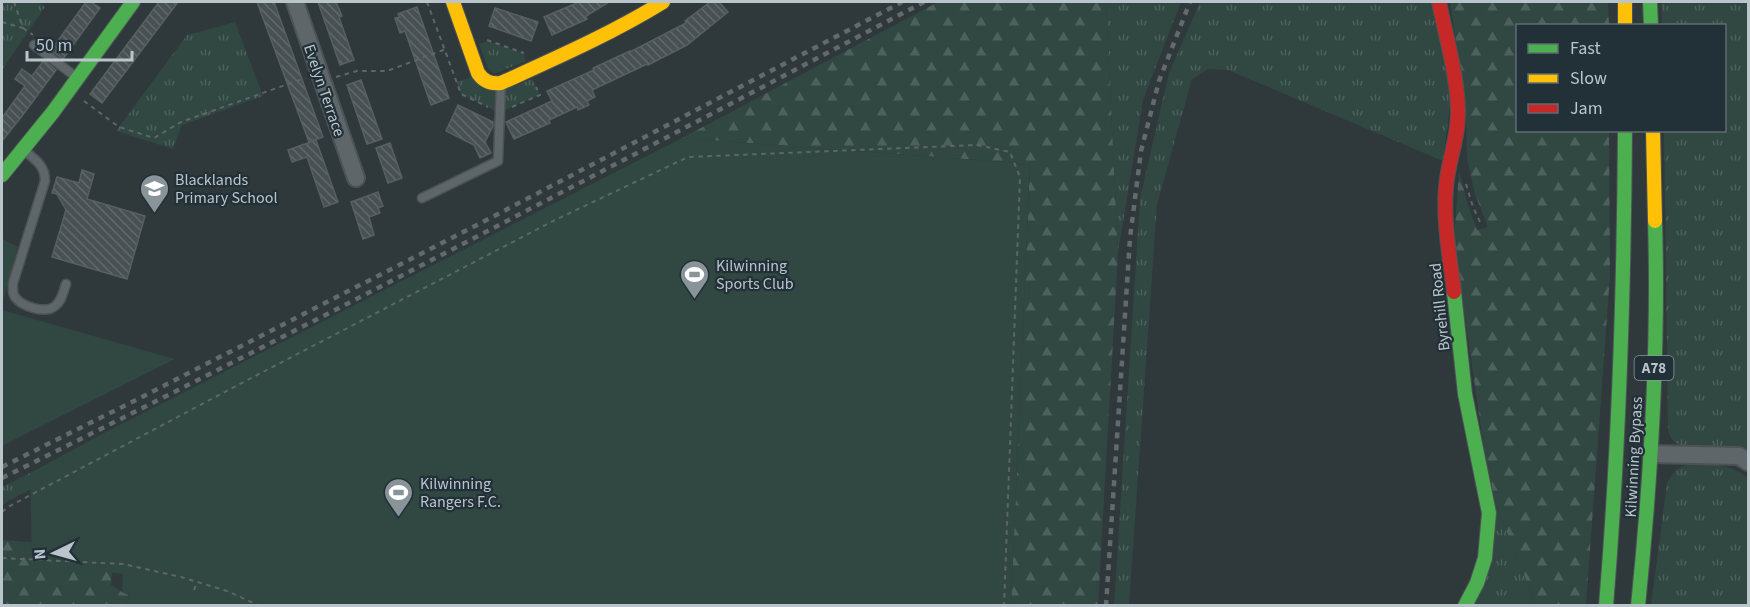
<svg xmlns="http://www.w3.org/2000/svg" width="1750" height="607" viewBox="0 0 1750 607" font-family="'Source Sans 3',sans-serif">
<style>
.grass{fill:url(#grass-tufts)}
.forest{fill:url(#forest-firs)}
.park{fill:#314742}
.building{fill:url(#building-back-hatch);stroke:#575f63;stroke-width:1.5}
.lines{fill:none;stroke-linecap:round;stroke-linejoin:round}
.lane-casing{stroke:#4c5356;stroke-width:11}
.street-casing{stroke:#4c5356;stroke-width:20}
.fast-casing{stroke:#4c5356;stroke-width:16}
.slow-casing{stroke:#4c5356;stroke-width:16}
.jam-casing{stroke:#4c5356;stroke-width:16}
.path{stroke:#5e6568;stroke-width:2;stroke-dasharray:4.5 4.5;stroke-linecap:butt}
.lane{stroke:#5f6669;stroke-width:8}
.street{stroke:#5f6669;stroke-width:16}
.fast{stroke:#4caf50;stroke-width:14}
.slow{stroke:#ffc107;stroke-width:14}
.jam{stroke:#c62828;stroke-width:14}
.rail{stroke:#636a6d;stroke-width:4.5;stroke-dasharray:6 6;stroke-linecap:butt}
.labels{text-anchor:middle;stroke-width:4.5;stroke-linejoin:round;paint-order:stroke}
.shield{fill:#223037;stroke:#8c989f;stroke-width:1.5}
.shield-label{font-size:15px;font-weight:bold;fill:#bac5cb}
.street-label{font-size:16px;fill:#bac5cb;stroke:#223037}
.poi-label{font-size:16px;fill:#bac5cb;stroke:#223037;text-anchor:start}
</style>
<defs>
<pattern id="grass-tufts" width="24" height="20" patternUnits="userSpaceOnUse" patternTransform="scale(1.5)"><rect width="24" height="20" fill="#314742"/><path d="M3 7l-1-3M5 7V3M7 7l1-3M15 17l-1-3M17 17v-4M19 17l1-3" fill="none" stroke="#4d605c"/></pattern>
<pattern id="forest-firs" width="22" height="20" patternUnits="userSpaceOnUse" patternTransform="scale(1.5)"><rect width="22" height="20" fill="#314742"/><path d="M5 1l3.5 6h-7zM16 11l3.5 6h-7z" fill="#4d605c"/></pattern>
<pattern id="building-back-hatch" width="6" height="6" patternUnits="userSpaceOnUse" patternTransform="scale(1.5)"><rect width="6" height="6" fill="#485053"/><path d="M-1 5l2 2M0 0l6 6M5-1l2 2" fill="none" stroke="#60686a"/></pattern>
</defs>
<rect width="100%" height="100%" fill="#2f383b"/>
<g class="grass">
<polygon points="2,2 39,2 45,7 2,70"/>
<polygon points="1106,2 1181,2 1143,100 1118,253"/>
<polygon points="1200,2 1433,2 1451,97 1443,161 1228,70 1208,69 1192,79 1157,205 1129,605 1114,606 1140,198 1169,73"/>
<path d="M1661 2H1748V450C1731 449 1687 453 1674 441 1670 438 1669 434 1668 429L1664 131 1724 130V26L1662 25Z"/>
<polygon points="235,22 263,96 182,125 173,149 116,131 187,35"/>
<polygon points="487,41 523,53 526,61 494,74 488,68 479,44"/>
<polygon points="471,77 496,89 496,111 461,94 457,82"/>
<polygon points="532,79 540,95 505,110 505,89"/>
<polygon points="110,448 8,501 2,506 2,487 30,473"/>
<path d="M1690 464C1712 465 1730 463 1748 478V605L1651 606 1667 483C1673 472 1677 467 1690 464Z"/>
<polygon points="1495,502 1536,605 1474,606"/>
</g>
<g class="forest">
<polygon points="938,2 1106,2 1118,253 1098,605 1011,605 1030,164 682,138"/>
<polygon points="1450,2 1608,2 1609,25 1518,26 1518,130 1609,131 1610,275 1586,605 1536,605 1495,502 1485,455 1454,241 1459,170 1467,202 1477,230 1488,227 1475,194 1467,159 1466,108"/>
<polygon points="2,540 66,545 113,558 111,585 122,592 129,595 127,605 2,605"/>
</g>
<g class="park">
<polygon points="682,138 1030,164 1011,605 127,606 129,595 122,592 123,574 32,564 30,473 100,435"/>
<polygon points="2,239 18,247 2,304"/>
<polygon points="2,310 175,359 2,446"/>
</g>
<g class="building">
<polygon points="86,2 91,2 100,8 63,59 51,50"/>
<polygon points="159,2 178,2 102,103 90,94"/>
<polygon points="257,2 274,2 323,137 309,142"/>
<polygon points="318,2 336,2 342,16 339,17 354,60 340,65"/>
<polygon points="579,2 609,2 586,16 587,19 552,35 544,17"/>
<polygon points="710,2 719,2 728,12 687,45 648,65 647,64 592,90 595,97 587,101 589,105 578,110 577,107 549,120 550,123 514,139 506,122 552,101 547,91 594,70 593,68 630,51 630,52 686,23 685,21"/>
<polygon points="417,7 449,98 431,105 405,31 400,33 395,18 400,17 398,14"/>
<polygon points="495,8 538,22 531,41 489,26"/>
<polygon points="44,60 56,70 22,116 2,141 2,118 25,86 15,79 22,69 32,76"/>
<polygon points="361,80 382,139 367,144 347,85"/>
<polygon points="458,105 493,122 493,126 485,142 491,153 480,158 474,145 446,131"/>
<polygon points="316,140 338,202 324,207 307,157 292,162 288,150"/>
<polygon points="390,143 402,178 388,183 376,148"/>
<polygon points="82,170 94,174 87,199 145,216 127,279 52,257 66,210 57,194 52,193 57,177 79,183"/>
<polygon points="378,192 383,206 378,208 380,213 369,217 374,235 363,239 351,202"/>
</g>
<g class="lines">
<defs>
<g id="lane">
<polyline points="34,45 76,77"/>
<path d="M26 152C36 160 45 166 45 181L13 283C13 288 12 293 15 297 22 307 46 314 55 306 62 301 63 292 66 284"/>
<polyline points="422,198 498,161 501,84"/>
</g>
<g id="street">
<polyline points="295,2 356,178"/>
<polyline points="1651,454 1739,456 1748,462"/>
</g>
<g id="fast">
<polyline points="1650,2 1651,26"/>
<polyline points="2,175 53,112 133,2"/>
<polyline points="1454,292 1465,394 1489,513 1485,558 1477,583 1465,606"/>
<path d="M1606 606C1619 448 1624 289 1625 130"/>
<path d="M1638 606C1651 478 1659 349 1655 221"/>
</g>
<g id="slow">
<path d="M453 2 478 73C484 82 491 84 501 83 556 58 611 34 663 2"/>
<polyline points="1625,2 1625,26"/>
<polyline points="1653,130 1655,221"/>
</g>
<path id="jam" d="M1439 2C1446 37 1457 74 1458 110 1459 137 1448 161 1446 187 1443 222 1450 258 1454 292"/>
</defs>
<use href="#lane" class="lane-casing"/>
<use href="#street" class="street-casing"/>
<use href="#fast" class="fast-casing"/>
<use href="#slow" class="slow-casing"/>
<use href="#jam" class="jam-casing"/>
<g class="path">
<polyline points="427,2 461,94 488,107"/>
<polyline points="2,22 23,28 14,2"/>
<polyline points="23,28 33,35"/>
<polyline points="487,40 524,53"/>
<polyline points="336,77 357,71 387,71 446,49"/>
<polyline points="84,101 119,127 154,138 181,122 305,78"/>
<polyline points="512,107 540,95 536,87"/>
<polyline points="1466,184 1473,207 1481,224"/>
<polyline points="2,512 8,507 236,386 555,220 688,157 977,145 1010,152 1020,177 1004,606"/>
<polyline points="2,558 123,564 181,577 227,591 260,606"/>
<polyline points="194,590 197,582"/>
</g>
<use href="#lane" class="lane"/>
<use href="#street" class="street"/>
<use href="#fast" class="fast"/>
<use href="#slow" class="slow"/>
<use href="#jam" class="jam"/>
<g class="rail">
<polyline points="2,467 140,398 477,225 902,2"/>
<path d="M2 478C312 325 618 163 924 2"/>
<polyline points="1106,606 1130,238 1141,151 1159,81 1190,2"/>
</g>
</g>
<defs>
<symbol id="school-pin" viewBox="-11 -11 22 30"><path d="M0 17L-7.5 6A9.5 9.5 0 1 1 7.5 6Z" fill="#899499" stroke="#223037"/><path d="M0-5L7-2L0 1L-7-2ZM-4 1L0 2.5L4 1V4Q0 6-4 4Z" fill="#fff"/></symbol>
<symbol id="stadium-pin" viewBox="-11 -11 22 30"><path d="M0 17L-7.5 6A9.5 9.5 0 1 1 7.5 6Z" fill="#899499" stroke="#223037"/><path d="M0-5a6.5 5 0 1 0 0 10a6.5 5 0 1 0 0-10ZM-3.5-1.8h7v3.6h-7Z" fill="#fff"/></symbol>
</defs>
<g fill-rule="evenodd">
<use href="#school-pin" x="138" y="172" width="33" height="45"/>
<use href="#stadium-pin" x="678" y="258" width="33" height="45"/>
<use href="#stadium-pin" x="382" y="476" width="33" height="45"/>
</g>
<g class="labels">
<rect class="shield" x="1634.5" y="356" width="39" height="24" rx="4.5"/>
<g class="shield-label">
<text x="1654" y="373">A78</text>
</g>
<g class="street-label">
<text transform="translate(325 90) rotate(71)" y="6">Evelyn Terrace</text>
<text transform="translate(1439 307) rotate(-96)" y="6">Byrehill Road</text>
<text transform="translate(1633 457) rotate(-87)" y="6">Kilwinning Bypass</text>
</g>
<g class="poi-label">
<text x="175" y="185">Blacklands<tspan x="175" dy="18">Primary School</tspan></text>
<text x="716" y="271">Kilwinning<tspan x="716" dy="18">Sports Club</tspan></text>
<text x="420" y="489">Kilwinning<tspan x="420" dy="18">Rangers F.C.</tspan></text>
</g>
</g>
<rect width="1750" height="607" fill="none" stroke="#bac5cb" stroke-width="6"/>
<rect x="1516" y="24" width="210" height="108" fill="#223037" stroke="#5f6c72" stroke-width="1.5"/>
<rect x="1528" y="44" width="30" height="9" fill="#4caf50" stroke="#5f6c72" stroke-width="1.5"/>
<text x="1570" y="54" font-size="18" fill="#bac5cb">Fast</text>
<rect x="1528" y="74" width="30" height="9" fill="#ffc107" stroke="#5f6c72" stroke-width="1.5"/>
<text x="1570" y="84" font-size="18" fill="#bac5cb">Slow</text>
<rect x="1528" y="104" width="30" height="9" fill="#c62828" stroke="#5f6c72" stroke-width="1.5"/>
<text x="1570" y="114" font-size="18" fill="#bac5cb">Jam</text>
<g transform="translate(54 553) rotate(265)" stroke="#223037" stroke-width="4.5" paint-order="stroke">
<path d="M0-4.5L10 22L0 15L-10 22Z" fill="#bac5cb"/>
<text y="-9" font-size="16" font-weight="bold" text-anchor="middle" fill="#bac5cb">N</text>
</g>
<path d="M27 51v9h105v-9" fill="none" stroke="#bac5cb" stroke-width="3"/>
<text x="36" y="51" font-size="18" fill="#bac5cb" stroke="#223037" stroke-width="4.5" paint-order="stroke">50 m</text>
</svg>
